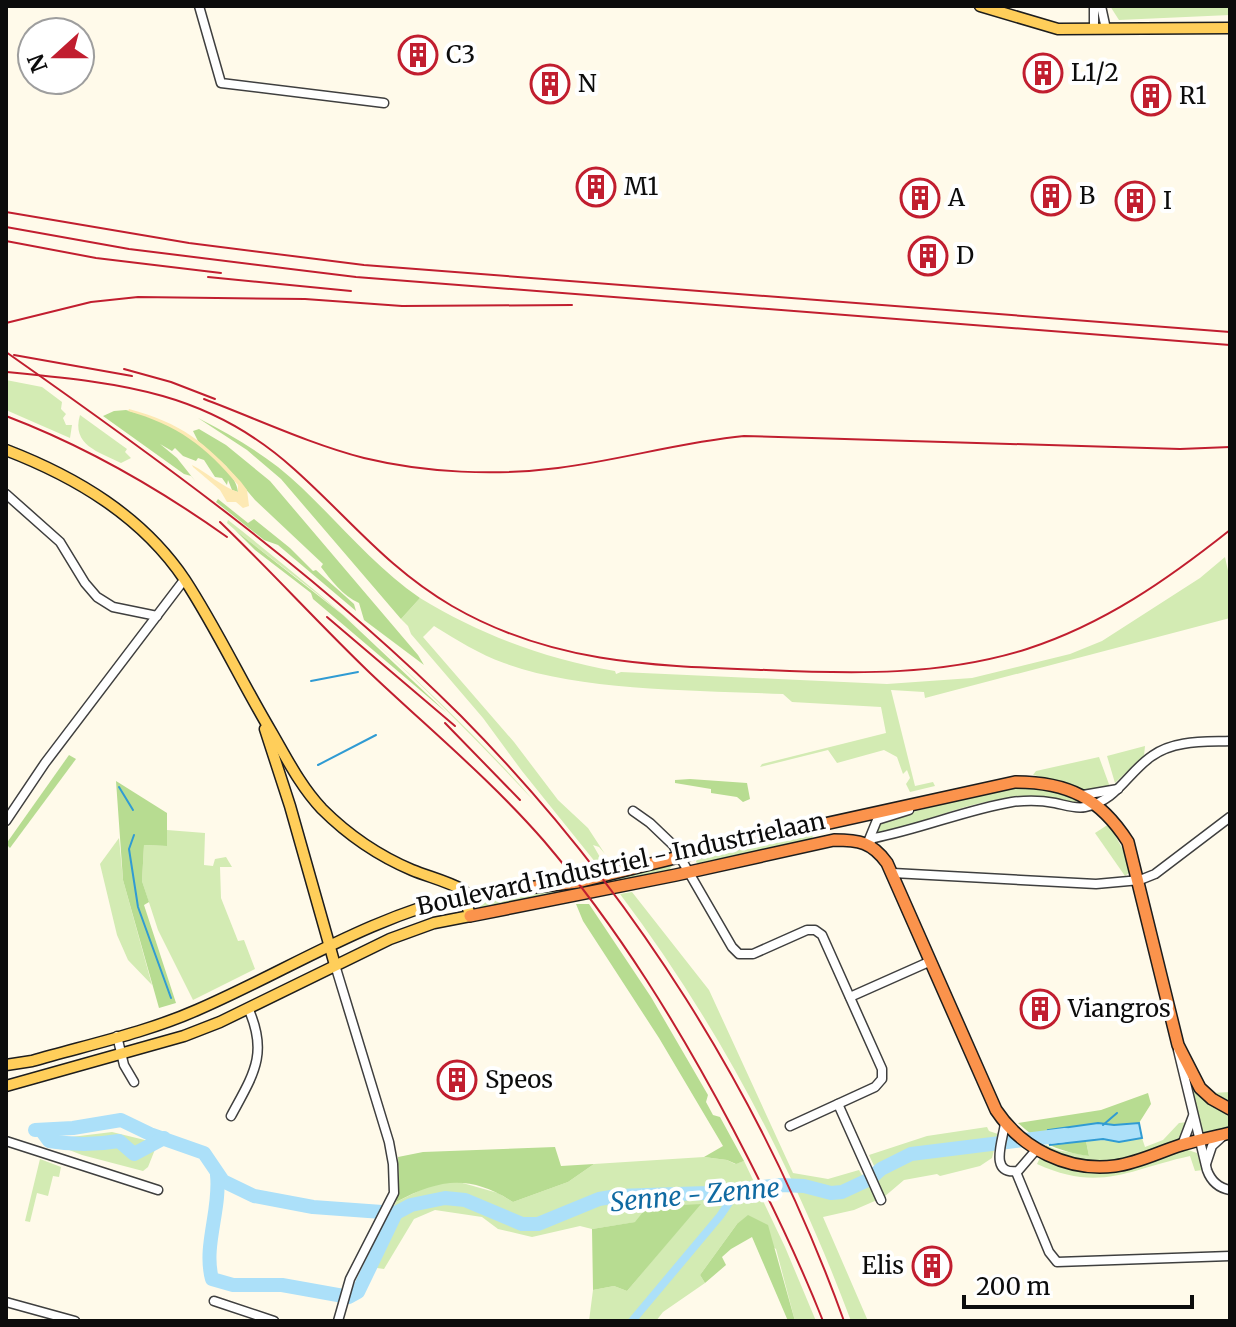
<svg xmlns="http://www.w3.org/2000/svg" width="1236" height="1327" viewBox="0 0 1236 1327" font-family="Merriweather,serif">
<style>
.green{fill:#d3ebb3}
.forest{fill:#b7dc91}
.sand{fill:#fde9b4}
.water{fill:#ace0f9;stroke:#309bd3;stroke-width:2}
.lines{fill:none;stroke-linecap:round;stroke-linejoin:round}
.stream{stroke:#309bd3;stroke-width:2}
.canal{stroke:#ace0f9;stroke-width:8}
.river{stroke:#ace0f9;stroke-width:14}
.minor-casing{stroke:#3f3f3f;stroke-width:11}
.major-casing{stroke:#1d1d1d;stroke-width:13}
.highway-casing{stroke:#1d1d1d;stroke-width:14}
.minor{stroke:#fff;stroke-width:8}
.major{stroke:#ffce5a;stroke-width:10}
.highway{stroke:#fb934c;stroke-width:11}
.rail{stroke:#c11e2f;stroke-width:2}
.labels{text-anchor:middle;stroke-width:8;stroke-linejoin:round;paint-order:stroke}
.poi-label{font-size:24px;fill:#0c0c0c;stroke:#fff;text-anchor:start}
.street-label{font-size:24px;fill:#0c0c0c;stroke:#fff}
.water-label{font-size:26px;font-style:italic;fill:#106aa2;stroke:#fff}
</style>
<rect width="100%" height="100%" fill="#fffaea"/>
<g class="green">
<polygon points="1110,6 1230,6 1230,15 1119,20"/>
<polygon points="6,380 42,387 62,402 61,409 66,414 63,418 66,425 72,425 70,438 6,410"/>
<path d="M80 415 127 449 125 452 131 458 121 463C99 452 71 445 80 415Z"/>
<path d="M228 520C337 606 442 696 534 801 473 736 409 670 341 613 306 584 270 558 235 530L227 523Z"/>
<path d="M1225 557 1230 580V618L925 698 924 692 891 690 915 786 933 782 935 786 910 792 906 784 910 778 907 770 903 774 897 757 884 750 837 763 828 750 760 767 762 764 886 733 881 707 792 702 783 694C699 690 582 692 504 663 479 654 457 640 434 626L423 637 514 742 558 800 588 828 605 854 599 847 593 845 601 859 596 863 522 771 483 718 411 634 408 626 401 619 420 598C481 635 545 659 615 671L616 674 621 672 887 684 972 678 1070 654 1102 641 1200 578Z"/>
<polygon points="1145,746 1144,756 1115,783 1107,756"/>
<polygon points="1099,757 1110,787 1090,792 1066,783 1033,775 1036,771"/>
<path d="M1041 786 1078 801 1073 803C1061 801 1048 798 1036 797 987 793 923 823 875 835L880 822 886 819 1005 788Z"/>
<polygon points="1109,824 1129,861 1131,871 1125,876 1095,833"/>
<polygon points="167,830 205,833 204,865 213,866 215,859 226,857 232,867 220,867 221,898 238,941 244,940 255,969 193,1000 158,930 142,881 144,845 167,846"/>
<polygon points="809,831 813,833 812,841 699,865 696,862 697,857"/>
<polygon points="119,838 123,880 152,985 128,960 117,935 100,864"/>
<polygon points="666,865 672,866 668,872 483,909 478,905 481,899 572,888"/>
<path d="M632 892 709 990 793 1173 828 1179 859 1170 863 1177 875 1168 869 1155 927 1136 987 1127 989 1131 998 1134 992 1158 980 1166 940 1176 937 1174 904 1180 884 1197 854 1210 823 1217 868 1321H851C794 1169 718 1024 620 894Z"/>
<polygon points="1187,1075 1212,1093 1230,1092 1230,1127 1201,1135"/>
<path d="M1188 1122 1185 1149 1197 1153 1203 1170 1195 1171 1190 1156C1130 1169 1100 1193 1037 1164L1046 1145 1057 1150 1089 1156 1086 1141C1106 1139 1123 1142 1142 1138L1145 1147 1163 1140 1179 1123Z"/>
<polygon points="112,1132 153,1142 156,1147 148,1167 143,1171 82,1155 54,1144 55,1139"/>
<polygon points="704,1157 727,1160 735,1164 744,1161 785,1247 816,1321 795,1321 776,1249 737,1224 700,1275 705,1283 663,1312 656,1321 589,1321 593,1290 614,1286 627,1291 700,1204 636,1222 592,1229 580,1226 532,1237 498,1229 482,1217 435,1210 414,1219 384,1269 363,1266 396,1202 433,1184 459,1182 498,1193 513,1202 568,1182 594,1164"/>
<polygon points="40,1159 61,1167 59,1177 53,1176 48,1196 37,1193 30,1222 25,1221"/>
</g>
<g class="forest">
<path d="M126 410C140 414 155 417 168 424 186 434 238 470 238 492L232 490 228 480 227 485 222 478 215 477 204 460 198 458 196 461 183 456 175 448 172 451 160 444 177 458 196 482 191 476 184 474 103 416 114 411Z"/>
<path d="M198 418C235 437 271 458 301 487 341 525 375 567 420 598L401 619 281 479 247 450Z"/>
<path d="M199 429 226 445 270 481 418 655 424 665 364 620 359 603C343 596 331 580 321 567L323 564 255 500 226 466 198 441 193 431Z"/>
<polygon points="218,499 248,523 254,519 290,548 313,571 316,570 354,604 356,611 278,545 264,540 216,502"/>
<polygon points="235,530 343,615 447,713 313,599 311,593 255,550"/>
<polygon points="69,755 76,759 10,848 6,844"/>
<polygon points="690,779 747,783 750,799 743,802 737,797 711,793 711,789 675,783 675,780"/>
<polygon points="116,781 167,813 167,846 144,845 142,881 149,902 144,905 176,1003 159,1008 123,880"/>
<polygon points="576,904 589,904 651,997 708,1095 706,1102 713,1115 720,1117 744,1161 736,1164 727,1160 704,1157 723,1146 659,1038 583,921"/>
<path d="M1148 1093 1151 1104 1139 1123 1114 1125 1098 1123 1050 1145 1086 1141 1089 1156C1060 1152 1040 1143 1018 1123L1101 1110Z"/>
<path d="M555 1147 561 1166 594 1164 568 1182 513 1202C469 1174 440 1179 396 1202L399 1190 398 1157 423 1152Z"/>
<polygon points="701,1204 627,1291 614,1286 593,1290 592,1229 635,1222 647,1207"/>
<polygon points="748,1215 768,1225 795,1321 788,1321 752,1237 731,1249 722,1257 726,1265 705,1283 700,1275 737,1224"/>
</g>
<path class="sand" d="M129 409C181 423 205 442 241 482L247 490 249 506 243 508 236 502H227L220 490 193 467 192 465C208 473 222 487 238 492V485C206 446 177 425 128 411Z"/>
<polygon class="water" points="1098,1123 1114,1125 1139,1123 1142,1138 1119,1142 1103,1139 1050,1145 1048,1130"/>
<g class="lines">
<g class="stream">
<polyline points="311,681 358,672"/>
<polyline points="318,765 376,735"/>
<polyline points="119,787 133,810"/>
<polyline points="134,835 129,849 138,907 171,998"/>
<polyline points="1103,1125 1117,1113"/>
</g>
<polyline class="canal" points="632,1321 720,1216 737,1191"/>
<g class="river">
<polyline points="35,1130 73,1128 121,1120 150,1134 204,1153 223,1181 254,1196 313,1207 396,1213 411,1205 445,1198 465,1200 522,1224 538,1224 599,1199 617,1196 707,1193 781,1185 804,1186 831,1193 842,1192 870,1179 881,1169 911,1154 1065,1135"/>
<path d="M41 1130 49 1141C73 1145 95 1145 119 1141L134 1154 164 1138"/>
<path d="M217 1175C221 1209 203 1246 212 1279L233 1285H282L349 1297 358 1292 396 1213"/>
</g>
<defs>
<g id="minor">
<polyline points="199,6 221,83 384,103"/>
<polyline points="1094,6 1094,29"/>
<polyline points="1101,6 1106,29"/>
<polyline points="6,494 60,542 85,583 97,597 113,607 157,616"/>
<polyline points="1083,795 1118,789"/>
<polyline points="633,811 650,823 673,845 732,947 739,954 753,954 807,930 815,930 822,935 882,1069 882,1079 875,1087 790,1126"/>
<polyline points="6,821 45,763 184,580"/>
<polyline points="868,842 877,820 909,810"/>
<path d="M867 843 874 838C921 829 965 810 1012 802 1027 800 1040 800 1055 803 1065 805 1075 809 1085 807 1117 801 1127 773 1152 756 1174 740 1204 742 1230 741"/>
<polyline points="893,873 1096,884 1140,880 1155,874 1230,817"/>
<polyline points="335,965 389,1142 393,1164 394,1193 350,1279 338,1321"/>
<polyline points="850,997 931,961"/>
<polyline points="117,1036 124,1065 134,1082"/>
<path d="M1178 1050 1207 1170C1211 1181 1219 1188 1230 1190"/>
<polyline points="838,1104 881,1200"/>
<path d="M231 1116C253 1075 269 1054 248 1008"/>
<path d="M1005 1123C1003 1141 988 1175 1018 1171L1036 1150"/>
<polyline points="6,1141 158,1190"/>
<polyline points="1182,1145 1193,1116"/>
<polyline points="1206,1164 1212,1146 1223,1136"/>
<polyline points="1016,1172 1049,1252 1057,1262 1230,1256"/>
<polyline points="214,1301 274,1321"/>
<polyline points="6,1302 75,1321"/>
</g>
<g id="major">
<polyline points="980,6 1058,29 1230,28"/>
<path d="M6 450C76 477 142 516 185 580 217 629 242 683 272 733 287 759 301 787 322 809 348 835 379 856 412 870 429 877 447 881 463 890L470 916 434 923 390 939 220 1022 184 1036 6 1086"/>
<polyline points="265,729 290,806 335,965"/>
<path d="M6 1065 32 1061C87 1045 145 1033 197 1010 287 971 369 917 466 895"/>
</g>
<g id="highway">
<path d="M466 895 578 882 711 849 1015 782C1068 782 1100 798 1128 842L1178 1045 1200 1088 1212 1099 1230 1109"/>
<path d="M470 916 676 875 834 840C859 840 872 842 887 863L996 1110C1022 1149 1068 1172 1115 1166 1138 1163 1159 1152 1181 1145 1197 1140 1214 1137 1230 1133"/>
</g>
</defs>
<use href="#minor" class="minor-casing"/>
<use href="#major" class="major-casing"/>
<use href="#highway" class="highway-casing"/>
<use href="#minor" class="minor"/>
<use href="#major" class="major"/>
<use href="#highway" class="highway"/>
<g class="rail">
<polyline points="6,212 189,243 364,265 1230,332"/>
<polyline points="6,227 129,249 356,277 1230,345"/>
<polyline points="6,241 96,258 221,273"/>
<polyline points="208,277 351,291"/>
<polyline points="6,323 91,302 138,297 305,299 402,306 572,305"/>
<path d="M6 352C164 463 324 579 461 716 630 887 762 1094 844 1321"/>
<polyline points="14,355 132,376"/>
<polyline points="124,369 171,382 215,399"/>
<path d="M6 372C117 383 207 390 294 469 349 518 387 568 452 606 552 664 653 666 766 670 854 674 941 676 1027 649 1104 624 1167 580 1230 530"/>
<path d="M204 399C257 419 310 444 364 458 426 473 496 476 558 468 621 460 681 442 744 436L1180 449 1230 447"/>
<path d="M6 416C85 446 158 488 227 537"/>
<path d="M220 522C271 571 319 624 370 673 428 728 491 780 544 841 619 929 679 1027 733 1129 766 1192 797 1255 823 1321"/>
<polyline points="327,617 455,726"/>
<polyline points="445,723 520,800"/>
</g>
</g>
<defs>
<symbol id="building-ring" viewBox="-11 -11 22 22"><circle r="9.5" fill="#fff" stroke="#c11e2f" stroke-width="1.5"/><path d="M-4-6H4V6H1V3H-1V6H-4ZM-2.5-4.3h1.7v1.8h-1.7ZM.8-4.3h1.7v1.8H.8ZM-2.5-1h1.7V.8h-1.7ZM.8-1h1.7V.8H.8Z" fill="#c11e2f"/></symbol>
</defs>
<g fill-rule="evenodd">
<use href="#building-ring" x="396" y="33" width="44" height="44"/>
<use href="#building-ring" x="1021" y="51" width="44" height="44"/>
<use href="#building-ring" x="528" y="62" width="44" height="44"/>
<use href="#building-ring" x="1129" y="74" width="44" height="44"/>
<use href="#building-ring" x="574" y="165" width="44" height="44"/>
<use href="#building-ring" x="1029" y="174" width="44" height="44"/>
<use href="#building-ring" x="898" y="176" width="44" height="44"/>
<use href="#building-ring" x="1113" y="179" width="44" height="44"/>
<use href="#building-ring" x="906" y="234" width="44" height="44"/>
<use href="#building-ring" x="1018" y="987" width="44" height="44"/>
<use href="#building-ring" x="435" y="1058" width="44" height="44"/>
<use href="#building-ring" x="910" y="1244" width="44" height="44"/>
</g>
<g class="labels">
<g class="poi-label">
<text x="446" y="63">C3</text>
<text x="1071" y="81">L1/2</text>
<text x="578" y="92">N</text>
<text x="1179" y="104">R1</text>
<text x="624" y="195">M1</text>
<text x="1079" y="204">B</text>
<text x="948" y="206">A</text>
<text x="1163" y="209">I</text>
<text x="956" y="264">D</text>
<text x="1068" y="1017">Viangros</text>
<text x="485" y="1088">Speos</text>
<text x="904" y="1274" text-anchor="end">Elis</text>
</g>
<g class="street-label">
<text transform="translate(621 864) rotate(-12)" y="8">Boulevard Industriel - Industrielaan</text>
</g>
<g class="water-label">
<text transform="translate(695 1195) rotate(-5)" y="9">Senne - Zenne</text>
</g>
</g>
<rect width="1236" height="1327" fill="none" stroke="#0c0c0c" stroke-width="16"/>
<g transform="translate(56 56) rotate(249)"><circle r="38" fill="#ffffff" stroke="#9e9e9e" stroke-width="2"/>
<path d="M0-6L14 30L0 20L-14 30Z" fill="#c11e2f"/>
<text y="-12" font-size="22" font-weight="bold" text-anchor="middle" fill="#0c0c0c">N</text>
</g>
<path d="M964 1295v12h228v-12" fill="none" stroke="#0c0c0c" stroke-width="4"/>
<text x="976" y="1295" font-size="24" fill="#0c0c0c" stroke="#ffffff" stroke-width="6" paint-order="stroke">200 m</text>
</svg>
